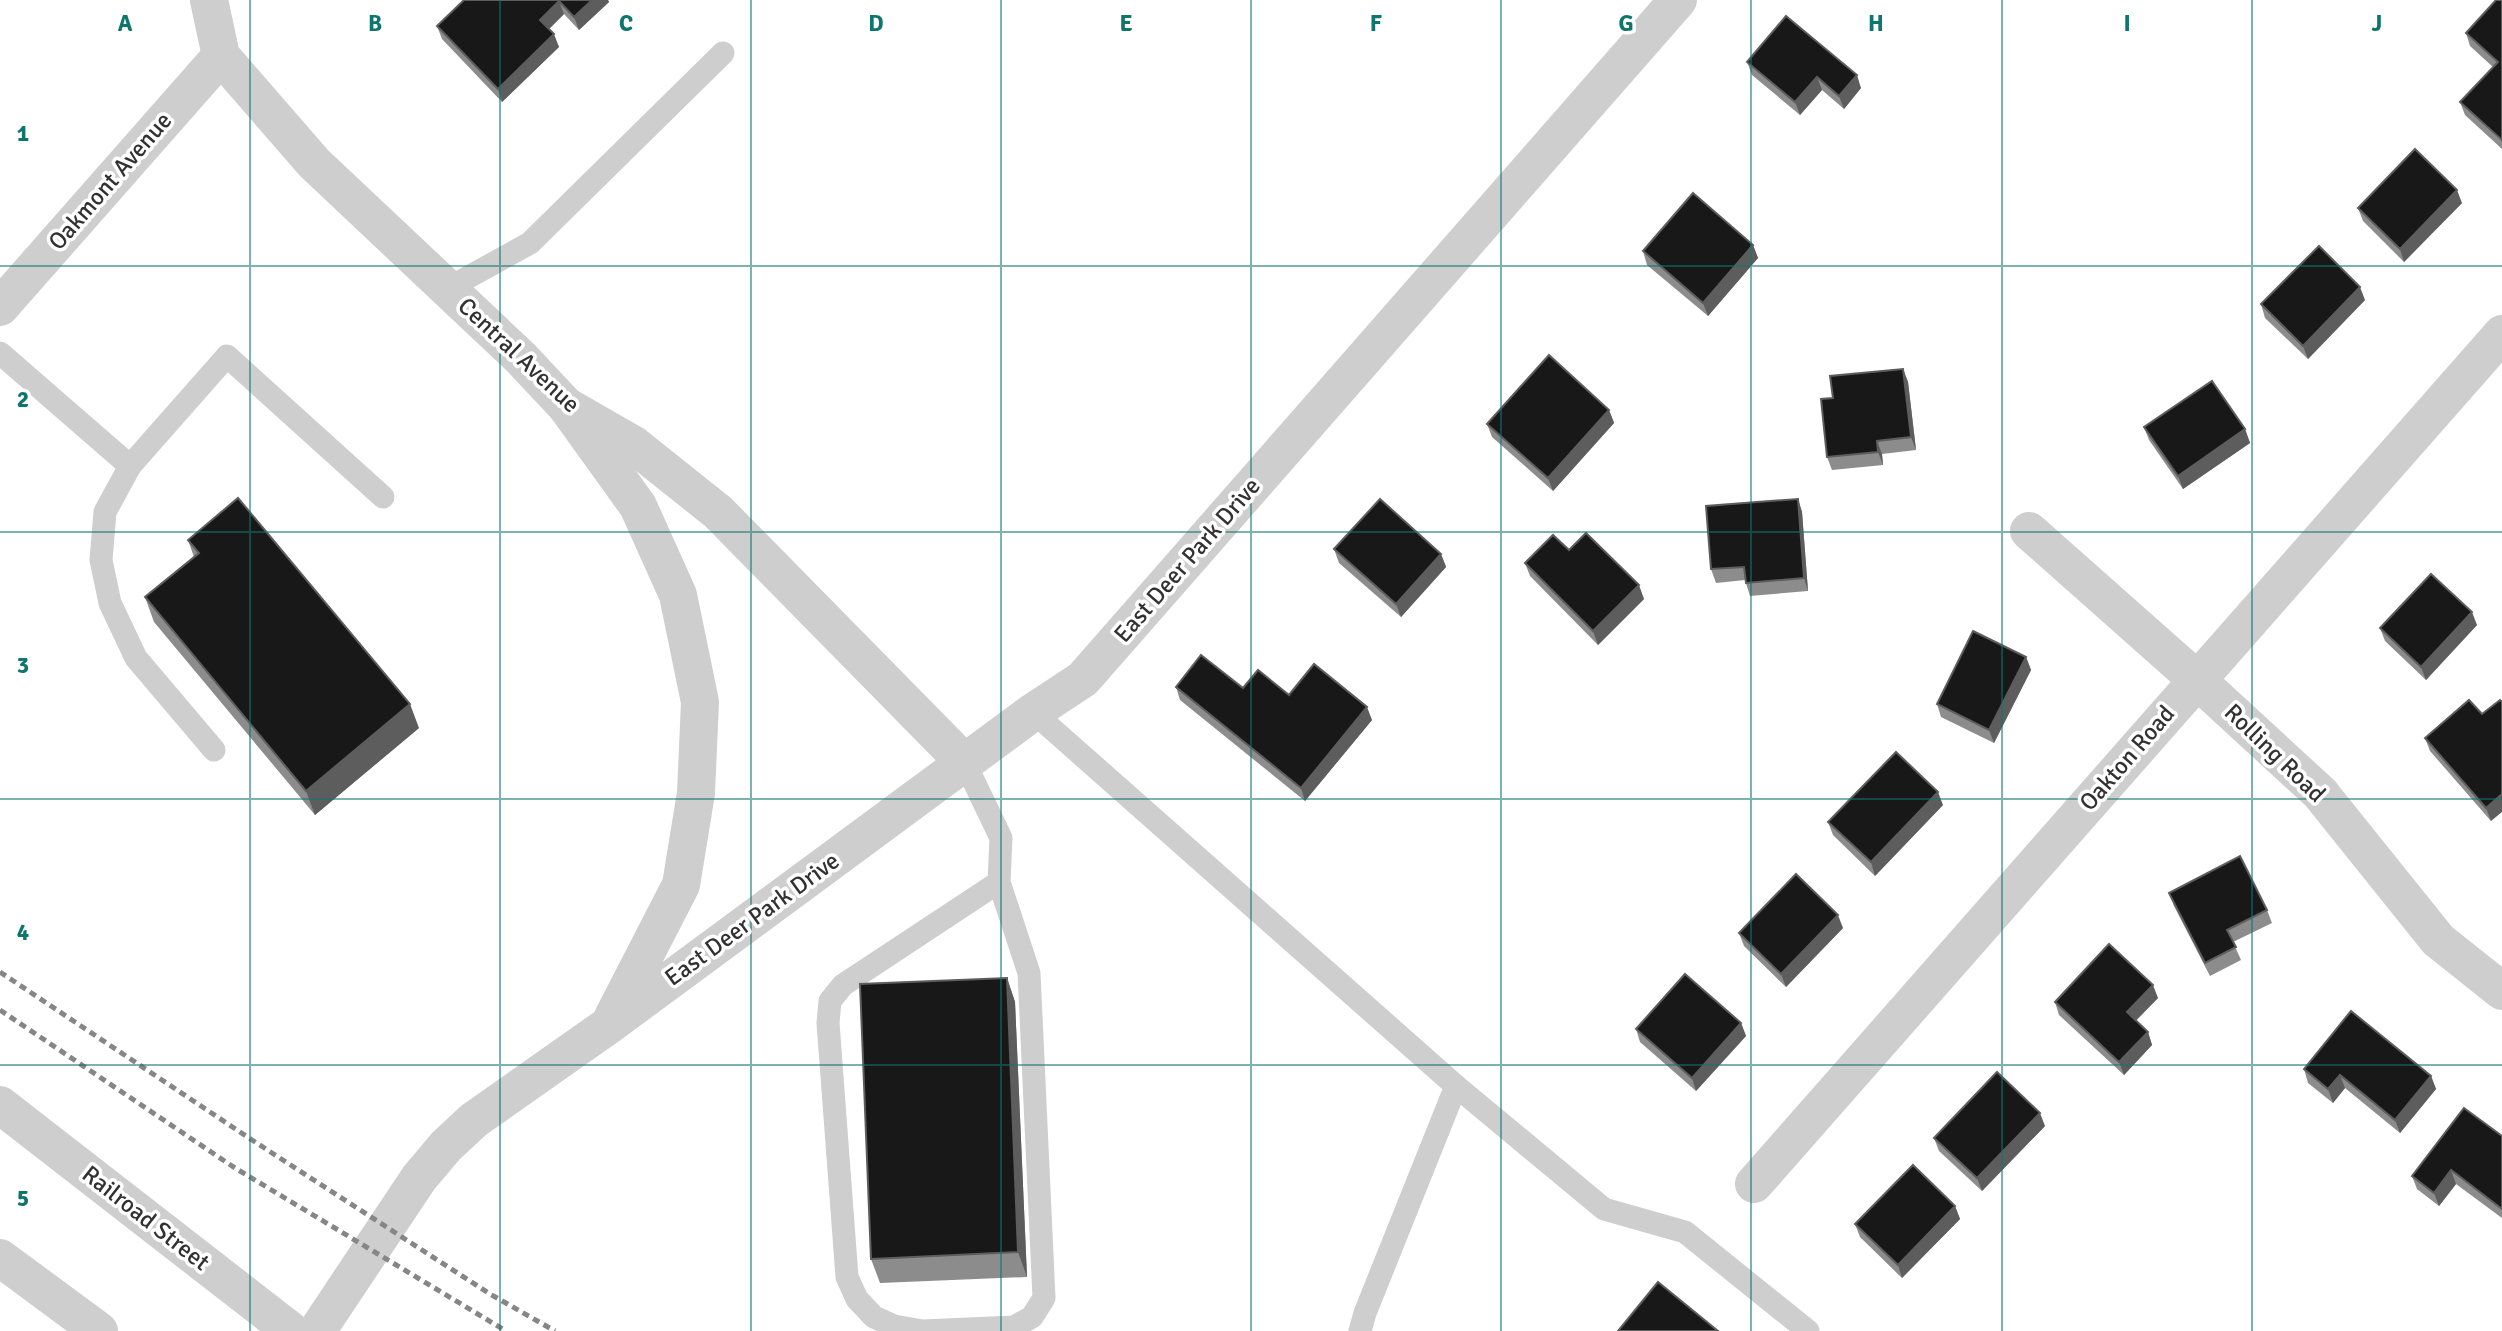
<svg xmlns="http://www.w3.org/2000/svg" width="2502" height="1331" viewBox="0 0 2502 1331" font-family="Signika,sans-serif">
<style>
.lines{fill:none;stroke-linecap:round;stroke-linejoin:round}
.service{stroke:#cecece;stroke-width:23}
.minor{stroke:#cecece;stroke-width:38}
.tertiary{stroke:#cecece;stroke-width:38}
.rail{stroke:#868686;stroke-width:5;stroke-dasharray:7 5;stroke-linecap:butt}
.wall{fill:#8c8c8c}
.shaded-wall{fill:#5d5d5d}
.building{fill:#181818;stroke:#5d5d5d;stroke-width:2}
.grid{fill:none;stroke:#0f766e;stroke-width:2;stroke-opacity:0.55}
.labels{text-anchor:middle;stroke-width:7;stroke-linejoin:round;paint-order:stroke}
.street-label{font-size:24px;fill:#313131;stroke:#fff}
.grid-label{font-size:23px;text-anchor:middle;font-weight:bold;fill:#0f766e;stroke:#fff;stroke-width:7;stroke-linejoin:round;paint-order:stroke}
</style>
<rect width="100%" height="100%" fill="#fff"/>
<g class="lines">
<g class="service">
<polyline points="447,289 530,243 723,53"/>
<polyline points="0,353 130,466 227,356 383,497"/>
<polyline points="130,466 105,512 101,560 110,603 136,658 214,750"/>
<polyline points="1033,712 1456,1086 1604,1209 1685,1232 1808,1331"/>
<polyline points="965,763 1001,838 999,882 843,985 830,1001 828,1023 847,1277 857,1299 874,1317 894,1326 923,1331 1014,1327 1032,1317 1044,1298 1029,973 999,882"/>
<polyline points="1360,1331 1365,1313 1456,1086"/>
</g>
<g class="minor">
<polyline points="566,406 634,445 718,512 965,763"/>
<polyline points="2029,531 2196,679 2320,793 2438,940 2502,991"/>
<polyline points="1754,1184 2502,334"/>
<polyline points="0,1258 99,1331"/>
</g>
<g class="tertiary">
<polyline points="209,0 221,56 314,163 521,358 566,406 638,506 678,595 700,702 696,793 681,885 613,1017"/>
<polyline points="0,307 221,56"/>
<polyline points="0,1105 291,1331"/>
<polyline points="317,1331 419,1178 446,1146 474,1120 609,1025 1033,712 1083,679 1678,0"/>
</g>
<g class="rail">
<polyline points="0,972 252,1140 490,1294 555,1331"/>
<polyline points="0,1010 235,1168 506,1331"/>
</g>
</g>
<g class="wall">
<polygon points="464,0 608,0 609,2 579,30 564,14 549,29 559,47 502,102 442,39 437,26"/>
<polygon points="2502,0 2502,149 2465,115 2460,102 2493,67 2470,46 2466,33"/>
<polygon points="1786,16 1861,88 1844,109 1822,90 1800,115 1752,75 1747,62"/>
<polygon points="2462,203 2404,262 2363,221 2358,208"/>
<polygon points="1753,245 1758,258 1708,316 1647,265 1643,251"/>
<polygon points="2365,300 2308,359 2265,318 2261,304"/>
<polygon points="1903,369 1908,382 1916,450 1882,454 1883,465 1832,470 1827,457 1833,398"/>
<polygon points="1609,410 1614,423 1553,491 1492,437 1487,424"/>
<polygon points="2144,427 2245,429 2250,443 2183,489 2149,440"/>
<polygon points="1798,499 1802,512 1808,591 1750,596 1745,580 1716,583 1711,569"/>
<polygon points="188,540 419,728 315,815 154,622 145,597 194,557"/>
<polygon points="1334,549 1441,554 1446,567 1401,617 1339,563"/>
<polygon points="1569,550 1644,599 1598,645 1530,576 1525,563"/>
<polygon points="2477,625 2426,680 2385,641 2380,628"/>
<polygon points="2026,657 2031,670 1994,743 1941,717 1937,704"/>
<polygon points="1176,687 1243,688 1289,695 1372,720 1305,801 1180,700"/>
<polygon points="2482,714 2491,821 2430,751 2425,738"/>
<polygon points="1943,805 1875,876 1833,835 1828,822"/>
<polygon points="2169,893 2267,910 2272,923 2233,942 2241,960 2210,976 2174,906"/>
<polygon points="1843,928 1786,987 1744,946 1739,933"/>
<polygon points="1007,978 1015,1002 1027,1277 880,1283 871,1259"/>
<polygon points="2158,998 2136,1021 2148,1032 2152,1045 2124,1075 2059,1015 2055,1002"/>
<polygon points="1741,1023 1746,1036 1696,1091 1640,1042 1636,1029"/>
<polygon points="2304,1069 2431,1076 2436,1089 2400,1133 2345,1088 2333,1103 2308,1083"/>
<polygon points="2045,1126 1982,1191 1939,1151 1934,1138"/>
<polygon points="2502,1136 2502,1218 2456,1184 2439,1206 2417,1189 2412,1176"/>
<polygon points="1955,1206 1960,1219 1902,1278 1860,1237 1855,1224"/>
</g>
<g class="shaded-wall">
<polygon points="592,0 608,0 609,2 579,30 574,17"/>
<polygon points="559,1 564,14 545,33 540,20"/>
<polygon points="554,34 559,47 502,102 498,89"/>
<polygon points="1857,75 1861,88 1844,109 1839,96"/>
<polygon points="1817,77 1822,90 1800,115 1795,102"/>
<polygon points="2457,190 2462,203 2404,262 2400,249"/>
<polygon points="1753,245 1758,258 1708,316 1703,303"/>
<polygon points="2360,287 2365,300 2308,359 2303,346"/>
<polygon points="1903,369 1908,382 1916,450 1911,437"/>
<polygon points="1609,410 1614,423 1553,491 1548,478"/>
<polygon points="2245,429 2250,443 2183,489 2178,476"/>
<polygon points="1877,441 1882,454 1883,465 1878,452"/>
<polygon points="1798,499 1802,512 1808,591 1804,578"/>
<polygon points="1441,554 1446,567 1401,617 1396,604"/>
<polygon points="1639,585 1644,599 1598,645 1593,631"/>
<polygon points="2472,612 2477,625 2426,680 2421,667"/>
<polygon points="2026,657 2031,670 1994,743 1989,730"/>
<polygon points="410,704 419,728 315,815 306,791"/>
<polygon points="1367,707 1372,720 1305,801 1301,788"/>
<polygon points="1938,792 1943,805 1875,876 1871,862"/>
<polygon points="2502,794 2502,812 2491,821 2486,808"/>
<polygon points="1838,915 1843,928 1786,987 1781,974"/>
<polygon points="1007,978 1015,1002 1027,1277 1018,1252"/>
<polygon points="2153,985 2158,998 2131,1025 2127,1012"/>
<polygon points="1741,1023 1746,1036 1696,1091 1692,1078"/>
<polygon points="2148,1032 2152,1045 2124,1075 2119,1062"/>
<polygon points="2340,1075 2345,1088 2333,1103 2328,1089"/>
<polygon points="2431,1076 2436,1089 2400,1133 2395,1120"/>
<polygon points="2040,1113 2045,1126 1982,1191 1977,1178"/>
<polygon points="2451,1170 2456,1184 2439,1206 2434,1193"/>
<polygon points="1955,1206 1960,1219 1902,1278 1898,1265"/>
</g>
<g class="building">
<polygon points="464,0 592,0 574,17 559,1 540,20 554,34 498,89 437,26"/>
<polygon points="2496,0 2502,0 2502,140 2460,102 2498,62 2466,33"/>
<polygon points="1786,16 1857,75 1839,96 1817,77 1795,102 1747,62"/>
<polygon points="2415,149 2457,190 2400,249 2358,208"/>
<polygon points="1693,193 1753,245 1703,303 1643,251"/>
<polygon points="2319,246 2360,287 2303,346 2261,304"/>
<polygon points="1549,355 1609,410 1548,478 1487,424"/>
<polygon points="1903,369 1911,437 1877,441 1878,452 1827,457 1821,399 1833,398 1830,376"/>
<polygon points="2212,381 2245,429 2178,476 2144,427"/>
<polygon points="238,498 410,704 306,791 145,597 199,553 188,540"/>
<polygon points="1380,499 1441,554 1396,604 1334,549"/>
<polygon points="1798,499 1804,578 1746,583 1744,567 1711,569 1706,506"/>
<polygon points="1586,533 1639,585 1593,631 1525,563 1553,535 1569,550"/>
<polygon points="2431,574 2472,612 2421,667 2380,628"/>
<polygon points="1973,631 2026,657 1989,730 1937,704"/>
<polygon points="1201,655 1243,688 1258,670 1289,695 1314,664 1367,707 1301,788 1176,687"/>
<polygon points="2469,700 2482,714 2500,700 2502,702 2502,794 2486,808 2425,738"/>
<polygon points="1896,752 1938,792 1871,862 1828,822"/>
<polygon points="2240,856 2267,910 2227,930 2236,947 2205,963 2169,893"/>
<polygon points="1796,874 1838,915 1781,974 1739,933"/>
<polygon points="2109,944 2153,985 2127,1012 2148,1032 2119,1062 2055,1002"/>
<polygon points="1685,974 1741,1023 1692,1078 1636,1029"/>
<polygon points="1007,978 1018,1252 871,1259 860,984"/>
<polygon points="2351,1011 2431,1076 2395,1120 2340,1075 2328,1089 2304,1069"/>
<polygon points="1997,1072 2040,1113 1977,1178 1934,1138"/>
<polygon points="2464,1108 2502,1136 2502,1209 2451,1170 2434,1193 2412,1176"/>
<polygon points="1913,1165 1955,1206 1898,1265 1855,1224"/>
<polygon points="1658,1282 1718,1331 1618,1331"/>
</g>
<path class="grid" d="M250 0V1331M500 0V1331M751 0V1331M1001 0V1331M1251 0V1331M1501 0V1331M1751 0V1331M2002 0V1331M2252 0V1331M0 266H2502M0 532H2502M0 799H2502M0 1065H2502"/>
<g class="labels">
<g class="street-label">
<text transform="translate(110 181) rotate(-49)" y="8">Oakmont Avenue</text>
<text transform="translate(519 355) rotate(43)" y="8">Central Avenue</text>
<text transform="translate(1187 560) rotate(-49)" y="8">East Deer Park Drive</text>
<text transform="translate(2275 753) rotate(44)" y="8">Rolling Road</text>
<text transform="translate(2127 758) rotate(-49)" y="8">Oakton Road</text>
<text transform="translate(752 919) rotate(-36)" y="8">East Deer Park Drive</text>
<text transform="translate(146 1218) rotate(38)" y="8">Railroad Street</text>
</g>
</g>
<g class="grid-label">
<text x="125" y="31">A</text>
<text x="375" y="31">B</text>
<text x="626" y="31">C</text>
<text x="876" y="31">D</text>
<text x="1126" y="31">E</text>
<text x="1376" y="31">F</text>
<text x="1626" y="31">G</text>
<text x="1876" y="31">H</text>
<text x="2127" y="31">I</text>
<text x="2377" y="31">J</text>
<text x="23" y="141">1</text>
<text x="23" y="407">2</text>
<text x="23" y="673">3</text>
<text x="23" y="940">4</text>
<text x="23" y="1206">5</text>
</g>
</svg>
